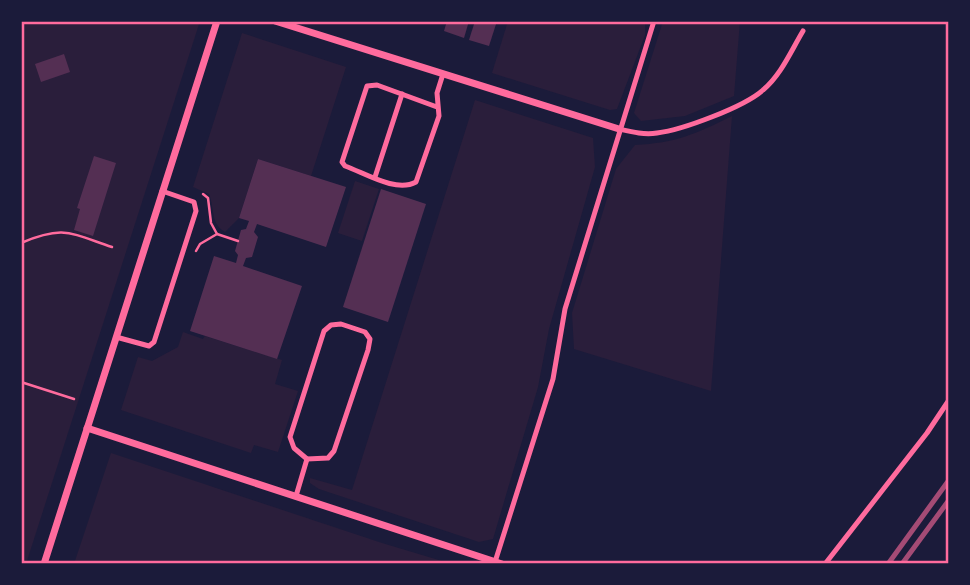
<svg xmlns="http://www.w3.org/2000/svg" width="970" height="585" viewBox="0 0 970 585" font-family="Montserrat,sans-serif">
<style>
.green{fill:#2a1e3b}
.building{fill:#542f53}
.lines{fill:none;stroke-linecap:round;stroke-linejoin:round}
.path{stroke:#ff6b9d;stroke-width:2.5}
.service{stroke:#ff6b9d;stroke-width:5}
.minor{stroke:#ff6b9d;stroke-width:7}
.rail{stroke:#a44b75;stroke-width:5}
.neatline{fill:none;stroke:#ff6b9d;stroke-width:2.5}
</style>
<rect width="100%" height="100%" fill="#1b1b3a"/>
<g class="green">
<polygon points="21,21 200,21 26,564 21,564"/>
<polygon points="508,21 645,21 645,35 617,109 610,110 492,73"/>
<polygon points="663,21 740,21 734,96 685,116 641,121 634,113"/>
<path d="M242 33 346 67 311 176 258 159 239 218 225 232C210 223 215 209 209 194L193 187Z"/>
<polygon points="475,100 593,138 595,167 549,329 538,387 493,539 479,542 319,489 310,483 310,478 352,490"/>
<path d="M732 116 711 391 574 349 572 313 616 169 635 145C676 143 696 134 732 116Z"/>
<polygon points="355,181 379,189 362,241 338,233"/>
<polygon points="183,332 203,339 205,336 282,360 275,384 298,391 278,452 254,445 251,453 121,410 138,357 152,361 178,347"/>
<polygon points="111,453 382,543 452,564 74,564"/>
</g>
<g class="building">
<polygon points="447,21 469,21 464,38 444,31"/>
<polygon points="475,21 497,21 489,46 469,40"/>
<polygon points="64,54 70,72 41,82 35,64"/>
<polygon points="94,156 116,163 93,236 74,230 80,209 77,208"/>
<polygon points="258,159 346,187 326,247 257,224 254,232 258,237 252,257 246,258 243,266 302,286 277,359 190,331 214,256 236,263 238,255 235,251 241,230 246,229 249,221 239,218"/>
<polygon points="381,189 426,204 388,322 343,307"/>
</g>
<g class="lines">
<g class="path">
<polyline points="203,194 208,198 211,223 217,234"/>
<path d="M21 243C64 225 70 233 112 247"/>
<polyline points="196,251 200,244 217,234 238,241"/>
<polyline points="21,382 74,399"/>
</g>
<g class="service">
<path d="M437 107 377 85 367 86 342 162 345 166C365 173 396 193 416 182L439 116 437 93 443 74"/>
<path d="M619 129C632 132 644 135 657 133 682 130 744 107 763 90 781 75 791 51 803 31"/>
<polyline points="375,177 402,94"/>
<polygon points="341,324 365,332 370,339 368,350 334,451 328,458 307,459 294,448 290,437 324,331 331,325"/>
<polyline points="116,337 149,346 154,342 196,211 194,202 162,191"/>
<polyline points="296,496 307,459"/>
<polyline points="495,562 553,379 565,309 654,21"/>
<polyline points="825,564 927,433 949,400"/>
</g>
<g class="minor">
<polyline points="275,21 619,129"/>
<polyline points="87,428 502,564"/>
<polyline points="44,564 217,21"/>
</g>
<g class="rail">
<polyline points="888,564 949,480"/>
<polyline points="902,564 949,500"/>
</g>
</g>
<rect width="970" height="585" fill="none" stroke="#1b1b3a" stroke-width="46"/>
<rect x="23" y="23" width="924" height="539" class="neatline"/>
</svg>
